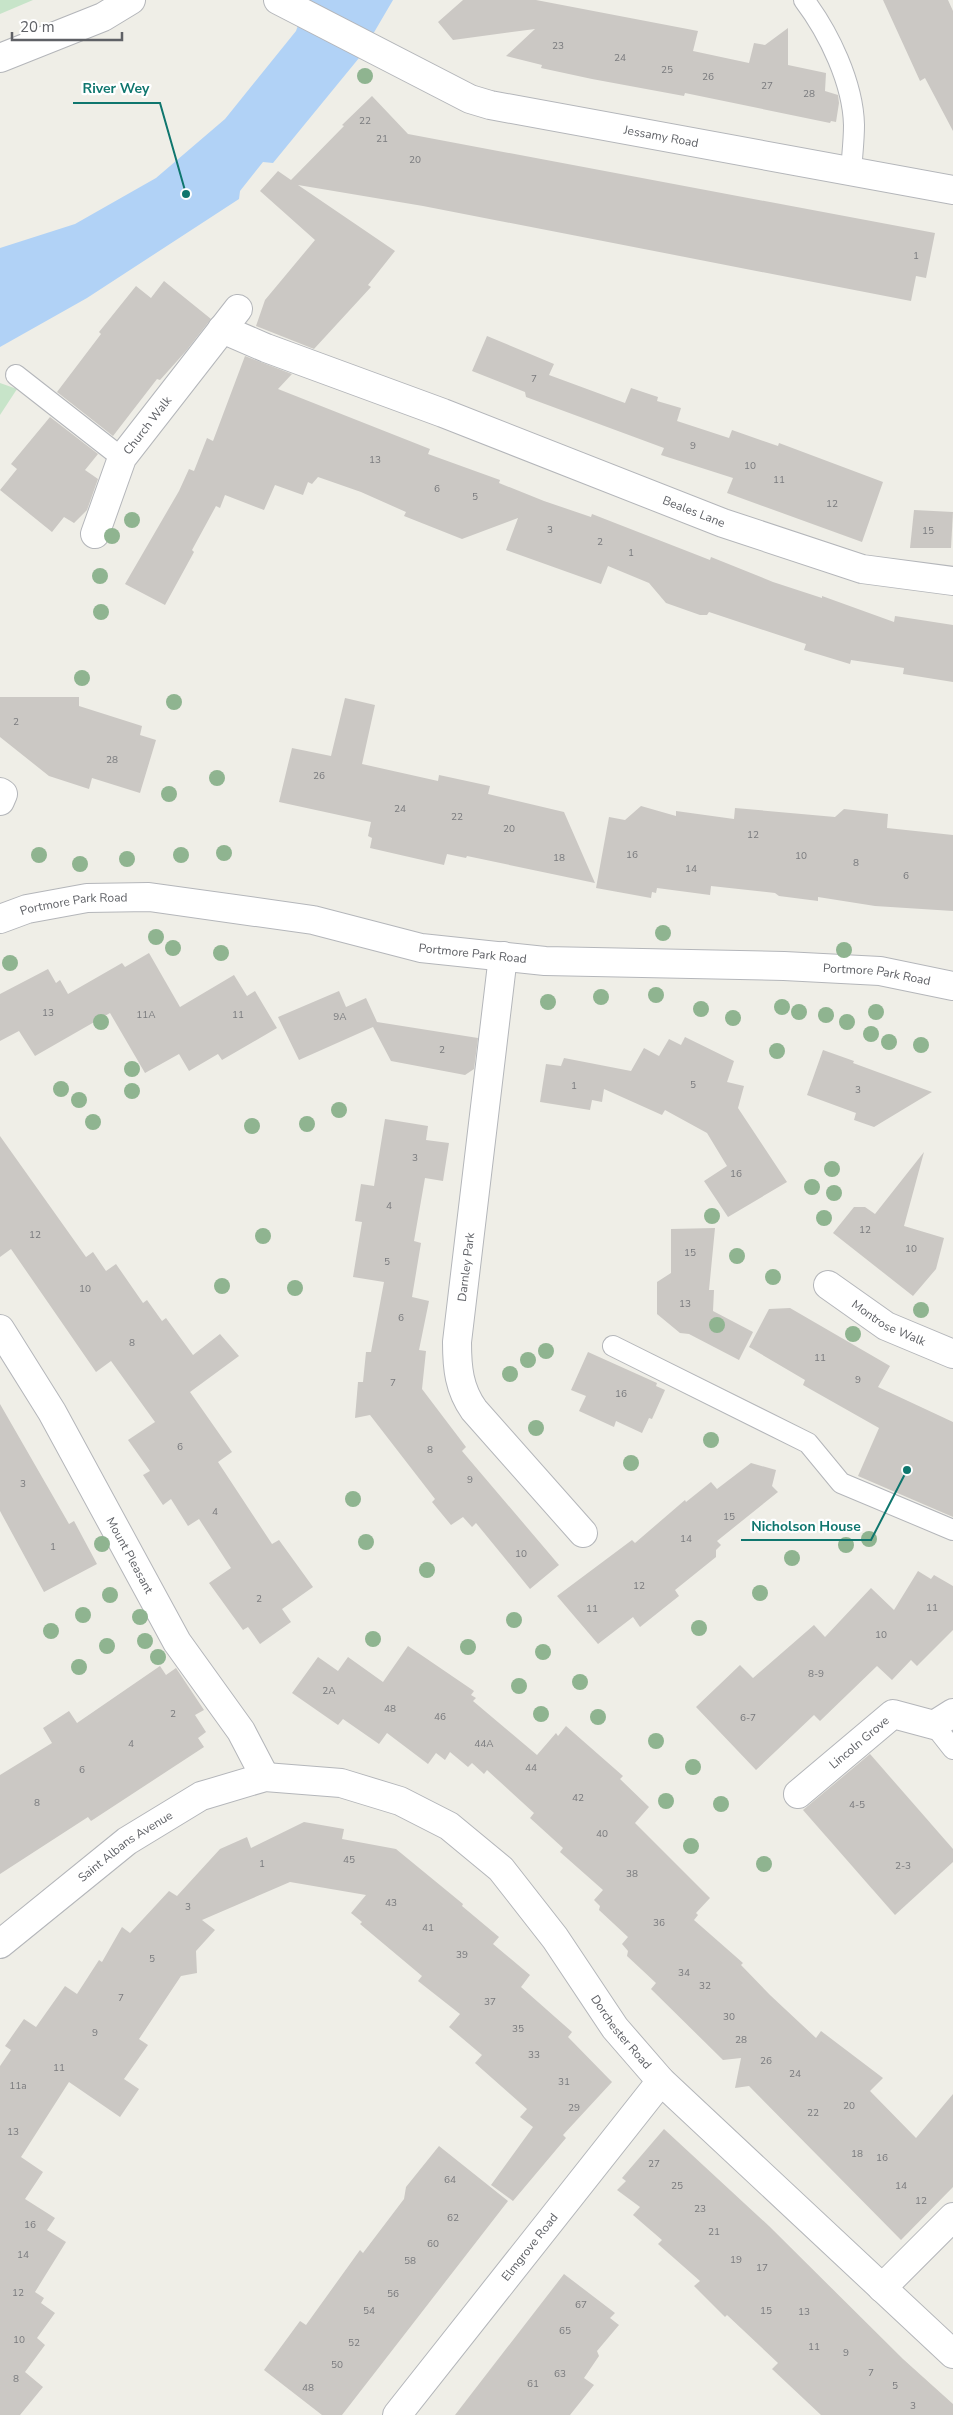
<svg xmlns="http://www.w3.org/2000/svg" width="953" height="2415" viewBox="0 0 953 2415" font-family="'Nunito Sans',sans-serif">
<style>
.green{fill:#c7e4c9}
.water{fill:#b1d2f6}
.building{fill:#cbc8c4}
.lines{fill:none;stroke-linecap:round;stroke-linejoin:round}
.lane-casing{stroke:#b4b6ba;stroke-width:22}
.street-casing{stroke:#b4b6ba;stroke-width:30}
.lane{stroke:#fff;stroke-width:20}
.street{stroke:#fff;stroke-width:28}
.tree{fill:#8fb490}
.labels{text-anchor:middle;stroke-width:4.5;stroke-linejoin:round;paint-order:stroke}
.number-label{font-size:10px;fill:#7a7b7e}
.street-label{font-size:12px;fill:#5f6166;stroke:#fff}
.leader{fill:none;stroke:#0f766e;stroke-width:2}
.callout-dot{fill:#0f766e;stroke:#fff;stroke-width:2}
.callout-label{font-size:14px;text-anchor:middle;font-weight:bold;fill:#0f766e;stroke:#fff;stroke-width:4.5;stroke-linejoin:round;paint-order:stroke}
</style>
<rect width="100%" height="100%" fill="#efeee7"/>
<g class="green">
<polygon points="0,0 33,0 0,14"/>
<polygon points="0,383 17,389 0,415"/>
</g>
<polygon class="water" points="307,0 393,0 359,58 273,163 263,162 240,191 239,199 87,298 0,347 0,248 75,224 156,178 225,119 296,31"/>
<g class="building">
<polygon points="463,0 536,0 698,31 693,51 749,63 754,43 765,45 788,28 788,65 826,73 825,91 838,95 839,103 836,122 831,121 830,123 685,93 684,96 592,79 541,68 542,65 506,56 535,29 453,40 438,22"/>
<polygon points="883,0 948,0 953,11 953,131 925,78 920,81"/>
<polygon points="372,96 408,134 935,233 926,278 916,276 911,301 423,206 298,185 395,251 368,285 371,287 314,349 256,326 265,300 315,240 260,191 278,171 291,180 344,126 342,125"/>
<polygon points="164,281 211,319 186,351 160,380 157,379 113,436 57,392 101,334 99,332 136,286 151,298"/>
<polygon points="487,336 554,364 549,375 625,403 631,388 658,397 657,401 681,408 677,421 729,438 732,430 778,446 779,443 883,482 862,542 727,493 733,478 661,455 664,448 526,397 525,392 472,371"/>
<polygon points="245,356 292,374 278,389 430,449 428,454 500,480 499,483 544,501 591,517 592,514 710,560 711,557 773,582 822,598 822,596 894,622 895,616 953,625 953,682 903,674 904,668 851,660 850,664 804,650 806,644 709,612 707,615 700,615 666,603 649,583 608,566 601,584 506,550 518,518 462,539 404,516 406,512 361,492 318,477 312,484 308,482 303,495 275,485 264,510 225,495 220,508 216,506 192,550 194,552 165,605 125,584 179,491 189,469 194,471 207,438 213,441"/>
<polygon points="50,417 98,454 85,470 98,479 87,510 74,523 64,517 52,532 0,490 17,469 11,464"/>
<polygon points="914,510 953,512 951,548 910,548"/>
<polygon points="0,697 79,697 79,706 142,726 140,735 156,740 140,793 92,778 89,789 49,776 0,737"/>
<polygon points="345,698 375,705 362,764 438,781 439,775 490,786 488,794 564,812 595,883 467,856 466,858 447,854 444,865 370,848 372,838 368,836 371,822 279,802 292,748 331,756"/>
<polygon points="641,806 676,816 676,811 734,819 735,808 835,817 844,809 888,814 887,828 953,835 953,911 875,906 818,897 818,901 779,896 775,893 711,886 710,895 657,888 656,893 652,892 651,898 596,888 609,817 625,820"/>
<polygon points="149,953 180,1007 234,975 247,996 255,991 277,1028 222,1060 218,1054 189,1071 179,1054 145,1073 110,1013 35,1056 19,1031 0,1041 0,994 48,969 56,983 60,980 68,994 122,963 125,967"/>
<polygon points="339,991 346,1007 366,998 377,1022 478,1038 474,1069 465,1075 391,1061 373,1027 299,1060 278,1017"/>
<polygon points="685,1037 734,1061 727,1082 744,1086 738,1108 787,1182 728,1217 704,1181 727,1166 707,1133 665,1110 662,1115 604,1089 602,1102 592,1100 590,1110 540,1102 546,1064 561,1066 564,1058 631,1071 644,1048 659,1056 669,1039 681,1045"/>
<polygon points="823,1050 854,1061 853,1063 932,1092 874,1127 854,1120 856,1113 807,1095"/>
<polygon points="385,1119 428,1126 426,1140 449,1143 443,1181 425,1178 414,1241 421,1243 412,1297 429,1301 419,1350 426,1351 422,1389 466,1447 462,1451 559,1565 530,1589 476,1523 472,1527 463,1517 451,1525 432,1502 435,1499 370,1415 355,1418 358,1382 363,1382 366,1352 371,1352 384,1282 353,1277 362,1222 355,1221 361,1184 374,1186"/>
<polygon points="0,1136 86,1257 93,1252 106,1271 116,1264 143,1303 147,1300 162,1321 166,1318 193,1355 220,1334 239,1356 190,1392 232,1452 218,1462 272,1544 279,1540 313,1587 282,1609 291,1622 260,1644 248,1627 243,1630 209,1583 231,1568 199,1519 188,1526 171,1499 163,1505 143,1475 150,1471 128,1440 155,1422 111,1361 96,1372 11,1249 0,1257"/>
<polygon points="924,1152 904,1226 944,1238 936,1269 913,1296 833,1233 854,1207 865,1207 875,1214"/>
<polygon points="715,1228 709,1290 714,1290 713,1311 753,1332 739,1360 689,1334 680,1333 657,1314 657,1282 671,1273 671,1229"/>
<polygon points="790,1308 890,1366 878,1387 953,1422 953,1517 858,1476 879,1428 803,1385 805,1380 749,1347 769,1309"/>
<polygon points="588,1352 657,1383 656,1386 665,1390 652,1419 649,1418 642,1433 616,1421 614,1427 579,1411 586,1396 571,1390"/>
<polygon points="0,1404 69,1524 74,1521 97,1564 44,1592 0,1511"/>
<polygon points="751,1463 776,1470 772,1486 778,1492 717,1541 721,1545 716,1550 716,1557 675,1590 679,1596 640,1627 633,1617 598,1644 557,1596 632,1540 635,1543 685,1500 686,1502 711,1482 717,1489"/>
<polygon points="918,1571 931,1579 934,1575 953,1586 953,1630 917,1666 911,1660 892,1680 877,1666 820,1721 814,1715 756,1770 696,1707 740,1665 753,1678 814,1625 825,1637 871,1588 894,1610"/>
<polygon points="408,1646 474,1691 471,1695 476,1698 473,1701 537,1755 556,1733 558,1736 566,1726 623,1776 620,1779 649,1807 635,1823 710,1898 696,1913 698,1915 694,1920 743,1963 741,1965 770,1995 816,2038 821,2031 883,2078 870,2091 916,2138 953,2094 953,2187 901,2240 749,2086 735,2088 741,2058 723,2060 651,1989 656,1983 627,1956 628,1951 622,1944 628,1937 599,1910 600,1906 594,1900 603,1890 560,1852 563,1848 530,1818 534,1813 487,1770 484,1774 472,1763 468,1767 450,1752 445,1760 436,1753 428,1764 387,1733 379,1744 343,1719 338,1725 292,1693 318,1657 338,1671 348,1657 383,1682"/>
<polygon points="160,1666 166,1675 176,1668 204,1710 195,1715 206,1732 198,1738 204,1747 91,1821 88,1817 0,1874 0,1775 52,1743 43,1728 69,1711 77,1723"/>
<polygon points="870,1754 953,1849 953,1862 895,1915 803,1810"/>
<polygon points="304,1822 344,1829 342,1839 396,1849 463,1904 462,1906 499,1937 493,1944 530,1975 521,1987 572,2032 568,2037 612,2082 563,2135 566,2138 513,2201 491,2185 533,2127 520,2117 527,2109 475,2063 482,2055 449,2027 460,2014 418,1981 422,1976 360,1924 362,1922 351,1913 366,1895 290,1882 202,1920 215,1930 196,1951 197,1973 181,1976 139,2039 148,2045 124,2079 139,2089 120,2117 69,2082 21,2157 43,2172 25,2199 55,2218 47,2230 66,2242 35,2292 44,2298 41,2303 55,2313 37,2338 45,2345 25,2372 43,2387 20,2415 0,2415 0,2066 11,2050 5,2046 24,2019 36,2027 65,1986 77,1994 99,1960 102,1962 122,1927 130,1933 169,1891 177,1896 220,1849 247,1837 251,1848"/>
<polygon points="664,2129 769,2226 903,2359 953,2404 953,2415 821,2415 772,2369 778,2363 727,2315 725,2317 694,2286 700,2281 658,2244 662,2240 633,2215 640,2207 617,2190 626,2181 622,2178"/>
<polygon points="439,2146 508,2201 342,2415 322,2415 264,2370 300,2321 306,2325 360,2250 363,2253 404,2199 406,2187"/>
<polygon points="564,2274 615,2313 610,2318 619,2325 597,2351 599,2356 584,2378 594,2385 570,2415 455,2415"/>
</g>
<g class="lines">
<defs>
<g id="lane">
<path d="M804 0C829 33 853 83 854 125 854 141 852 156 851 172"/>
<polyline points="16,375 122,458"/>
<polyline points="613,1346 808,1443 841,1483 953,1530"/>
<polyline points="934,1725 953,1749"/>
</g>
<g id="street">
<path id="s1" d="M278 0 470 99 490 105 953 190"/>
<polyline points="0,58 103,17 131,0"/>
<path id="s2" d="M222 329 266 348 443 413 723 523 862 569 953 581"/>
<path id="s3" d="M95 534 122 458 238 309"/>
<polyline points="0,792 3,794 0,801"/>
<path id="s4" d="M0 919 27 909 87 898 149 897 313 920 421 948 545 961 784 966 880 971 953 986"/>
<path d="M503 956 457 1342C457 1368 459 1389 474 1410L583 1533"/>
<path id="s5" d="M828 1285 886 1326 953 1354"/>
<path id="s6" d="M0 1329 52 1412 177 1642 241 1731 265 1777"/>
<path id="s7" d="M798 1794 893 1714 934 1725 953 1713"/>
<path id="s8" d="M0 1944 127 1841 201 1796 265 1777 341 1783 400 1801 449 1826 501 1869 555 1938 615 2028 661 2081 953 2354"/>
<polyline points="882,2288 953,2217"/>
<path id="s9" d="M397 2415 661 2081"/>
</g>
</defs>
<use href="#lane" class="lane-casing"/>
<use href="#street" class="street-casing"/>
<use href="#lane" class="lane"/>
<use href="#street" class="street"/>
</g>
<g class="tree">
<circle cx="365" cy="76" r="8"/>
<circle cx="132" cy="520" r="8"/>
<circle cx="112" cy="536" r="8"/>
<circle cx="100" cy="576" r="8"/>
<circle cx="101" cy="612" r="8"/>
<circle cx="82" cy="678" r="8"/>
<circle cx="174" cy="702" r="8"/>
<circle cx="217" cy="778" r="8"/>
<circle cx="169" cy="794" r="8"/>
<circle cx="224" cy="853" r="8"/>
<circle cx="39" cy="855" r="8"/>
<circle cx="181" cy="855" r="8"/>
<circle cx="127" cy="859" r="8"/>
<circle cx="80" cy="864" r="8"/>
<circle cx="663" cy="933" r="8"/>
<circle cx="156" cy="937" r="8"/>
<circle cx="173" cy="948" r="8"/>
<circle cx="844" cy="950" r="8"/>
<circle cx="221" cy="953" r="8"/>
<circle cx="10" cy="963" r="8"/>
<circle cx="656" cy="995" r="8"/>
<circle cx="601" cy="997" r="8"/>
<circle cx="548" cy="1002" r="8"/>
<circle cx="782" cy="1007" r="8"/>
<circle cx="701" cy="1009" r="8"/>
<circle cx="799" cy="1012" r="8"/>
<circle cx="876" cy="1012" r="8"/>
<circle cx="826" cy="1015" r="8"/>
<circle cx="733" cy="1018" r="8"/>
<circle cx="101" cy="1022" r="8"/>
<circle cx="847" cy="1022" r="8"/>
<circle cx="871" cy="1034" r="8"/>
<circle cx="889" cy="1042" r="8"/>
<circle cx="921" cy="1045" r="8"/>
<circle cx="777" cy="1051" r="8"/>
<circle cx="132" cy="1069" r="8"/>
<circle cx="61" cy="1089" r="8"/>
<circle cx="132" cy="1091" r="8"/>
<circle cx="79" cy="1100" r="8"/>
<circle cx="339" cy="1110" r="8"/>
<circle cx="93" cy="1122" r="8"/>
<circle cx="307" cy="1124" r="8"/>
<circle cx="252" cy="1126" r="8"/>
<circle cx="832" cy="1169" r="8"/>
<circle cx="812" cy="1187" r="8"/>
<circle cx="834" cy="1193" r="8"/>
<circle cx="712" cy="1216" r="8"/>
<circle cx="824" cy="1218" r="8"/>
<circle cx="263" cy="1236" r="8"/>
<circle cx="737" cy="1256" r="8"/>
<circle cx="773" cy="1277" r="8"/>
<circle cx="222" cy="1286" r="8"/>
<circle cx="295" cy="1288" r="8"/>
<circle cx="921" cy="1310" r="8"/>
<circle cx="717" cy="1325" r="8"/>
<circle cx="853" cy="1334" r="8"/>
<circle cx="546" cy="1351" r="8"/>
<circle cx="528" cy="1360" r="8"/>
<circle cx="510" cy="1374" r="8"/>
<circle cx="536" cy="1428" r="8"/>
<circle cx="711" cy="1440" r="8"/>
<circle cx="631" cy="1463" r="8"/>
<circle cx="353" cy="1499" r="8"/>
<circle cx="869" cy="1539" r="8"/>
<circle cx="366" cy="1542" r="8"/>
<circle cx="102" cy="1544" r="8"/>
<circle cx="846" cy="1545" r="8"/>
<circle cx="792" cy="1558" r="8"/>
<circle cx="427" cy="1570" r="8"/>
<circle cx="760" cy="1593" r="8"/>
<circle cx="110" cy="1595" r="8"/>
<circle cx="83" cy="1615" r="8"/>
<circle cx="140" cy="1617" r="8"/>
<circle cx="514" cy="1620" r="8"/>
<circle cx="699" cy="1628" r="8"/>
<circle cx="51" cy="1631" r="8"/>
<circle cx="373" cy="1639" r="8"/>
<circle cx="145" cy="1641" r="8"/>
<circle cx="107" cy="1646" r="8"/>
<circle cx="468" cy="1647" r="8"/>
<circle cx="543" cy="1652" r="8"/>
<circle cx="158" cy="1657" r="8"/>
<circle cx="79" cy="1667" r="8"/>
<circle cx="580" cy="1682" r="8"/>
<circle cx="519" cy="1686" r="8"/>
<circle cx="541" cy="1714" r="8"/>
<circle cx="598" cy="1717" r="8"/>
<circle cx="656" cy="1741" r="8"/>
<circle cx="693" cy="1767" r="8"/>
<circle cx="666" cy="1801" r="8"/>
<circle cx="721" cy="1804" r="8"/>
<circle cx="691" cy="1846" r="8"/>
<circle cx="764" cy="1864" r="8"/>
</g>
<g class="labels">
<g class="number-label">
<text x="558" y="49">23</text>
<text x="620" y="61">24</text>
<text x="667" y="73">25</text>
<text x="708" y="80">26</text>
<text x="767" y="89">27</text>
<text x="809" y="97">28</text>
<text x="365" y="124">22</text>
<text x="382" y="142">21</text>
<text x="415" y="163">20</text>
<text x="916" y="259">1</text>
<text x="534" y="382">7</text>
<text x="693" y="449">9</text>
<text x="375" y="463">13</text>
<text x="750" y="469">10</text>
<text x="779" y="483">11</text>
<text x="437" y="492">6</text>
<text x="475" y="500">5</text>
<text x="832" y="507">12</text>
<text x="550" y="533">3</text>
<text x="928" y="534">15</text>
<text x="600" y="545">2</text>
<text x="631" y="556">1</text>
<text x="16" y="725">2</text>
<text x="112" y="763">28</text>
<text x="319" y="779">26</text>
<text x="400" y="812">24</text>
<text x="457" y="820">22</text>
<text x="509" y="832">20</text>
<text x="753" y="838">12</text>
<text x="632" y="858">16</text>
<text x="801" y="859">10</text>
<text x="559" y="861">18</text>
<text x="856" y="866">8</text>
<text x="691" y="872">14</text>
<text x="906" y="879">6</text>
<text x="48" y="1016">13</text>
<text x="146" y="1018">11A</text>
<text x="238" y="1018">11</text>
<text x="340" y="1020">9A</text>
<text x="442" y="1053">2</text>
<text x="693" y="1088">5</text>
<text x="574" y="1089">1</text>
<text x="858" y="1093">3</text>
<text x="415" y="1161">3</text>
<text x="736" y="1177">16</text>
<text x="389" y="1209">4</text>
<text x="865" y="1233">12</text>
<text x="35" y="1238">12</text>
<text x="911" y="1252">10</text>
<text x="690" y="1256">15</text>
<text x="387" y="1265">5</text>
<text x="85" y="1292">10</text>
<text x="685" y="1307">13</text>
<text x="401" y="1321">6</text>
<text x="132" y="1346">8</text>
<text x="820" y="1361">11</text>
<text x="858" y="1383">9</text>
<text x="393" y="1386">7</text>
<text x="621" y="1397">16</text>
<text x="180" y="1450">6</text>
<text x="430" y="1453">8</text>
<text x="470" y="1483">9</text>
<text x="23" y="1487">3</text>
<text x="215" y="1515">4</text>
<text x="729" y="1520">15</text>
<text x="686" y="1542">14</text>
<text x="53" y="1550">1</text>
<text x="521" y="1557">10</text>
<text x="639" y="1589">12</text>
<text x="259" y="1602">2</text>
<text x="932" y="1611">11</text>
<text x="592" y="1612">11</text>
<text x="881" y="1638">10</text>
<text x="816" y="1677">8-9</text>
<text x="329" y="1694">2A</text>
<text x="390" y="1712">48</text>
<text x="173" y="1717">2</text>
<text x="440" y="1720">46</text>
<text x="748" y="1721">6-7</text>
<text x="131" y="1747">4</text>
<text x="484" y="1747">44A</text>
<text x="531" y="1771">44</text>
<text x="82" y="1773">6</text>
<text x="578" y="1801">42</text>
<text x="37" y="1806">8</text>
<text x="857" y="1808">4-5</text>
<text x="602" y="1837">40</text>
<text x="349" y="1863">45</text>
<text x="262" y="1867">1</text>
<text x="903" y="1869">2-3</text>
<text x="632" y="1877">38</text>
<text x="391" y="1906">43</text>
<text x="188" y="1910">3</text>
<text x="659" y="1926">36</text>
<text x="428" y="1931">41</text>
<text x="462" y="1958">39</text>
<text x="152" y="1962">5</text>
<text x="684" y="1976">34</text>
<text x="705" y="1989">32</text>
<text x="121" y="2001">7</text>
<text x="490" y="2005">37</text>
<text x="729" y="2020">30</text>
<text x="518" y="2032">35</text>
<text x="95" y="2036">9</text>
<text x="741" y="2043">28</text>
<text x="534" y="2058">33</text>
<text x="766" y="2064">26</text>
<text x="59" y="2071">11</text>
<text x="795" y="2077">24</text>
<text x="564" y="2085">31</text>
<text x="18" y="2089">11a</text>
<text x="849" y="2109">20</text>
<text x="574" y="2111">29</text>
<text x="813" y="2116">22</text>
<text x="13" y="2135">13</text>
<text x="857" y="2157">18</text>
<text x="882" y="2161">16</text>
<text x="654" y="2167">27</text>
<text x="450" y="2183">64</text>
<text x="677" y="2189">25</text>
<text x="901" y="2189">14</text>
<text x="921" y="2204">12</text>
<text x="700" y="2212">23</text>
<text x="453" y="2221">62</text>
<text x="30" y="2228">16</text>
<text x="714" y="2235">21</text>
<text x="433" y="2247">60</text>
<text x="23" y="2258">14</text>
<text x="736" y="2263">19</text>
<text x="410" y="2264">58</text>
<text x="762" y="2271">17</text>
<text x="18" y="2296">12</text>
<text x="393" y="2297">56</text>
<text x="581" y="2308">67</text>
<text x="369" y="2314">54</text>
<text x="766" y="2314">15</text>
<text x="804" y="2315">13</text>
<text x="565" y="2334">65</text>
<text x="19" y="2343">10</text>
<text x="354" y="2346">52</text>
<text x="814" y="2350">11</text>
<text x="846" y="2356">9</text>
<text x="337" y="2368">50</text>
<text x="871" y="2376">7</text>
<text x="560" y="2377">63</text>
<text x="16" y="2382">8</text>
<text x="533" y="2387">61</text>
<text x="895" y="2389">5</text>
<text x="308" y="2391">48</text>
<text x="913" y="2409">3</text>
</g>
<g class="street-label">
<text dy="4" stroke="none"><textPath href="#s1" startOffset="411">Jessamy Road</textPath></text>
<text dy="4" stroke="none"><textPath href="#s3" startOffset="122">Church Walk</textPath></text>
<text dy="4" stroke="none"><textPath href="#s2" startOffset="506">Beales Lane</textPath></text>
<text dy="4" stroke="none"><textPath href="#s4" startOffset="76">Portmore Park Road</textPath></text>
<text dy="4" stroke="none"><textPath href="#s4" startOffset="481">Portmore Park Road</textPath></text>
<text dy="4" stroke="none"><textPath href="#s4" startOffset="886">Portmore Park Road</textPath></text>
<text transform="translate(466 1267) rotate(-83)" y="4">Darnley Park</text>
<text dy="4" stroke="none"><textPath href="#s5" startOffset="72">Montrose Walk</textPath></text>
<text dy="4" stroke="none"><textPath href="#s6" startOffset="261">Mount Pleasant</textPath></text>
<text dy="4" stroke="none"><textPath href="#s7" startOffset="80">Lincoln Grove</textPath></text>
<text dy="4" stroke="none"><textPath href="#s8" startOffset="159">Saint Albans Avenue</textPath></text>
<text dy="4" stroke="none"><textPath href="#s8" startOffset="780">Dorchester Road</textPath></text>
<text dy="4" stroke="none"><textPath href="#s9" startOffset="214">Elmgrove Road</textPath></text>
</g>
</g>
<path class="leader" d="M186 194L160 103H73M907 1470L871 1540H741"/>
<g class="callout-dot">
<circle cx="186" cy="194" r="5"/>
<circle cx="907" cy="1470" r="5"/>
</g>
<g class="callout-label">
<text x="116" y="93">River Wey</text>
<text x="806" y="1531">Nicholson House</text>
</g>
<path d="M12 32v8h110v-8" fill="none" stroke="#5f6166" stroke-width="2.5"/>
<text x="20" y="32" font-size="15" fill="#5f6166" stroke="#ffffff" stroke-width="4" paint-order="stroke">20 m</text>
</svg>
